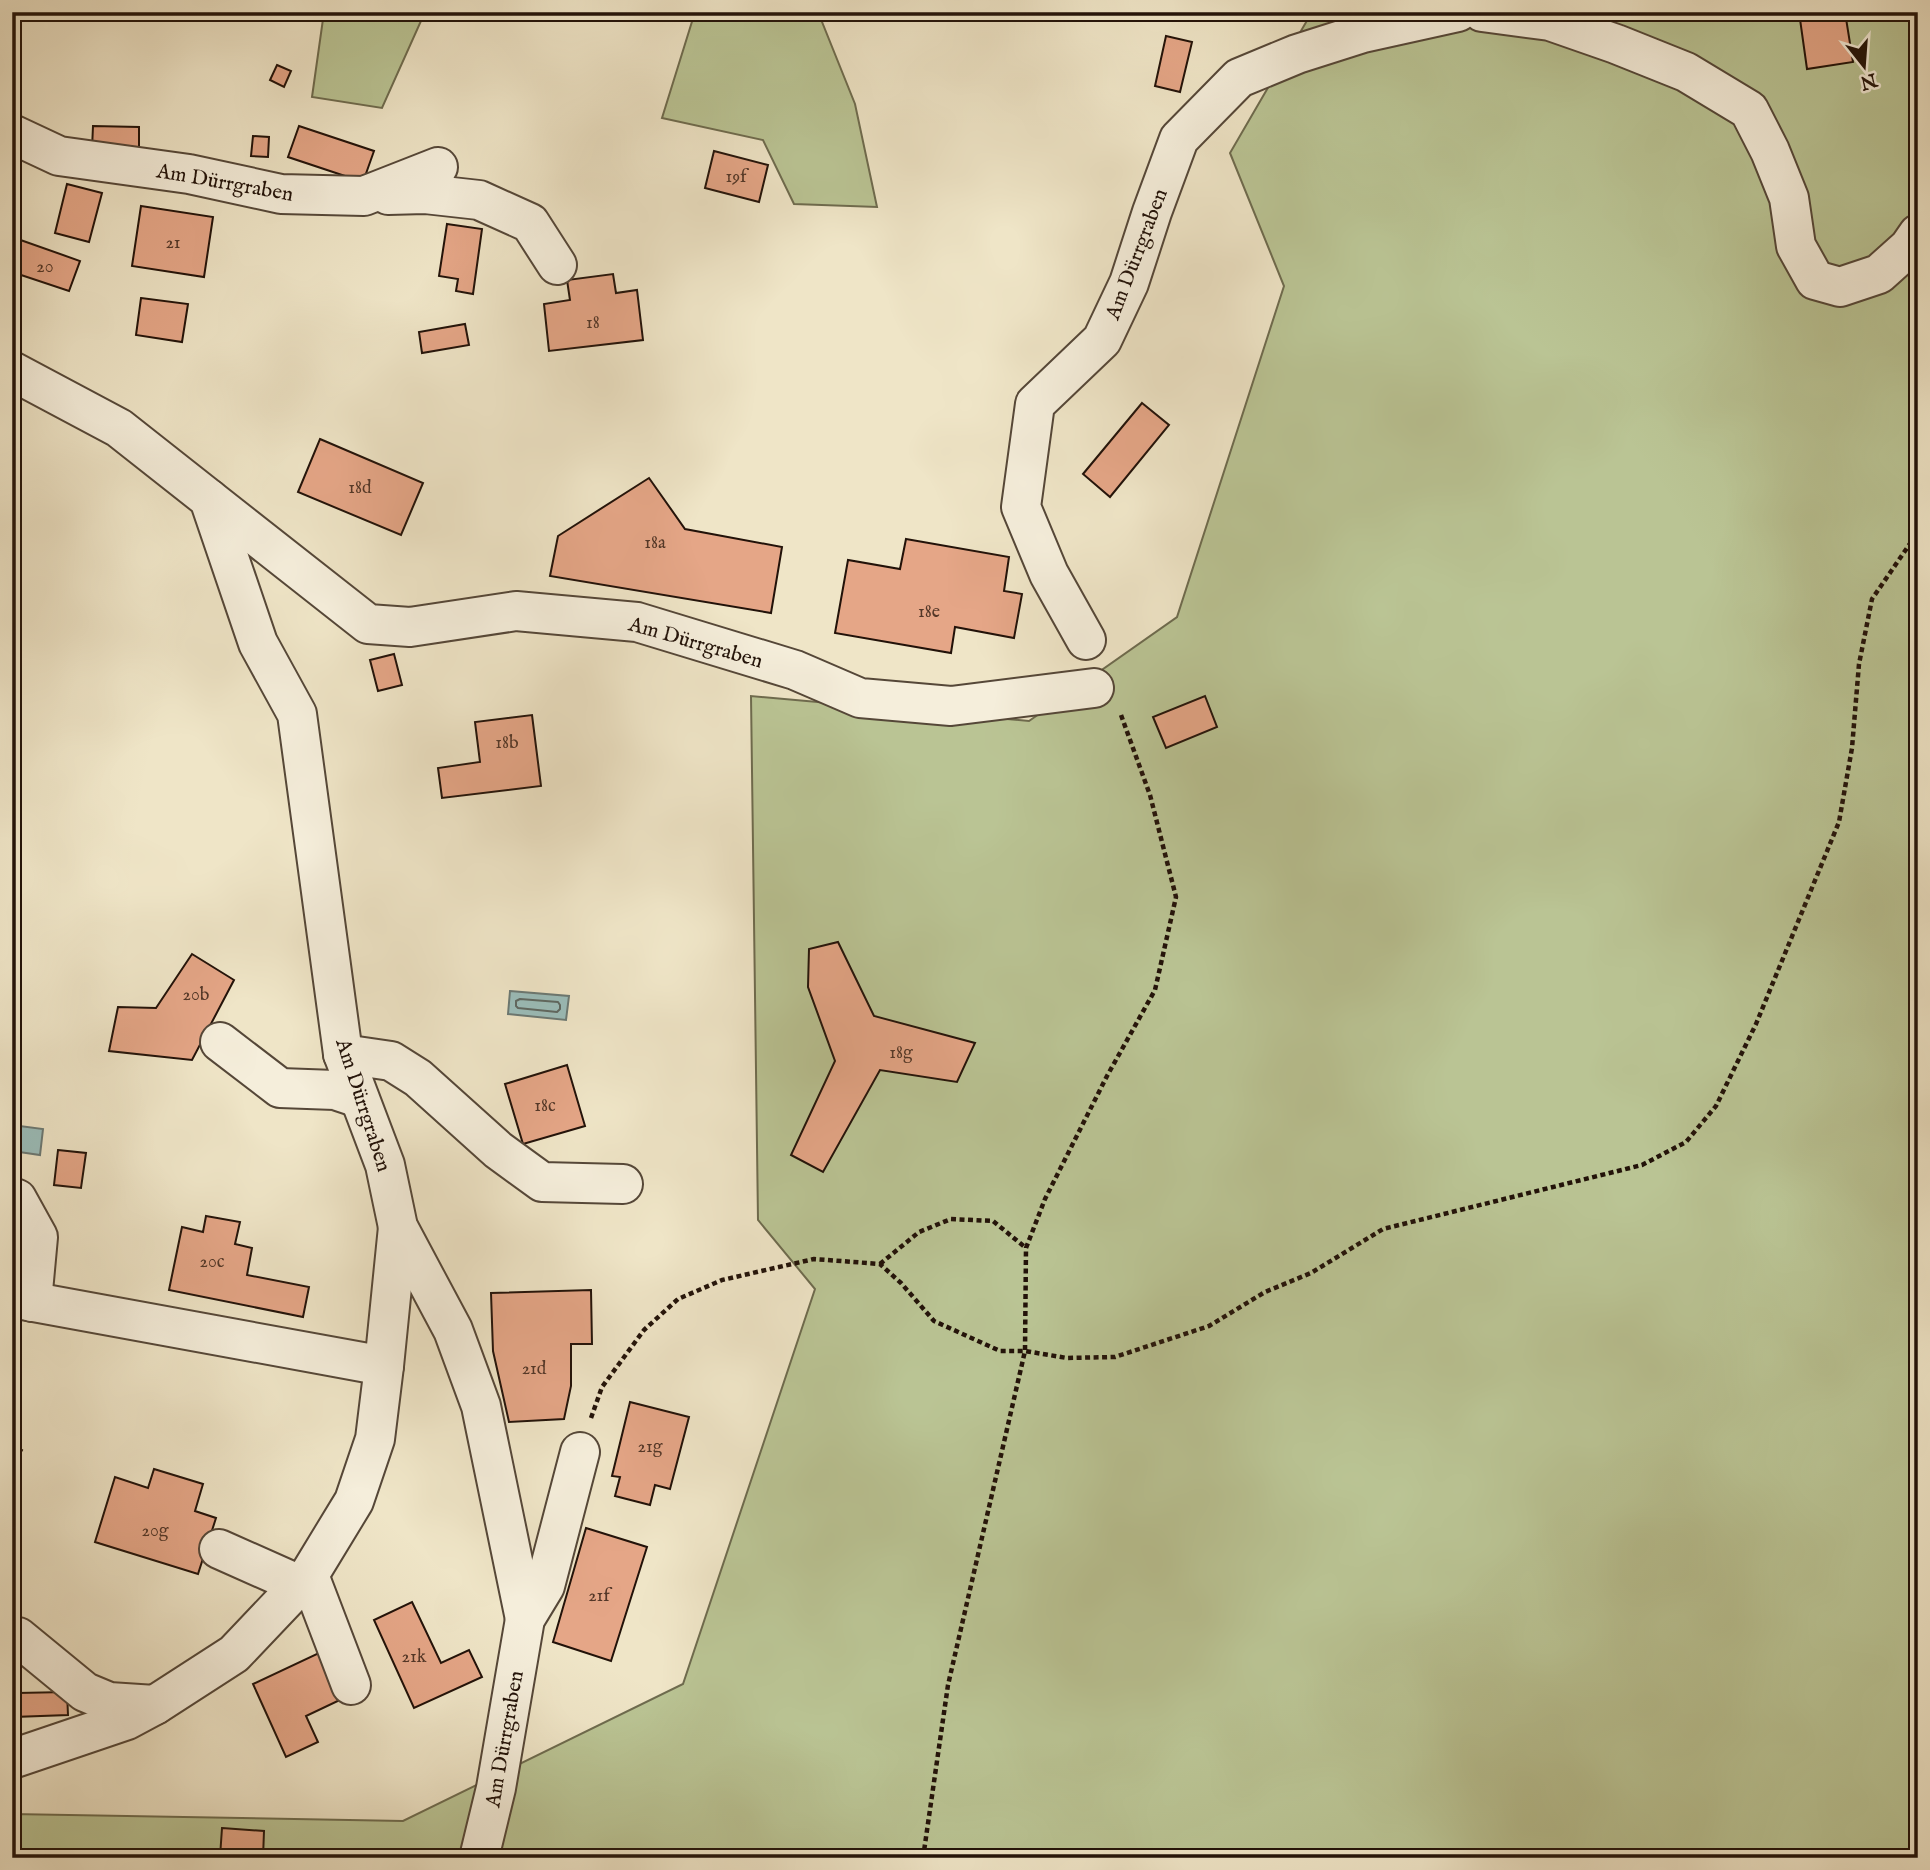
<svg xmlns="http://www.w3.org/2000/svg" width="1930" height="1870" viewBox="0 0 1930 1870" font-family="'IM FELL English',serif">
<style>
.green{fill:#bac494;stroke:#6e6b4e;stroke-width:2}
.water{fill:#9bbebb;stroke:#6b7974;stroke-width:2}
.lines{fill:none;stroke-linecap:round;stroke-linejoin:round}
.shore{stroke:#5e6862;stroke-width:2}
.building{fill:#e5a687;stroke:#221209;stroke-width:2}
.minor-casing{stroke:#554738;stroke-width:42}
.path{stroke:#221209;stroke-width:4.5;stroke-dasharray:5 3.5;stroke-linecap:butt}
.minor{stroke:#f5eedb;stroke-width:38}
.labels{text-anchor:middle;stroke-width:5;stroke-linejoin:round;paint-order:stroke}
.number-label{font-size:18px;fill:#533728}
.street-label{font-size:21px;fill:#221209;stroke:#f5eedb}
</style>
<rect width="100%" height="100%" fill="#efe5c7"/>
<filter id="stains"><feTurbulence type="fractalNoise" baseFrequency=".00286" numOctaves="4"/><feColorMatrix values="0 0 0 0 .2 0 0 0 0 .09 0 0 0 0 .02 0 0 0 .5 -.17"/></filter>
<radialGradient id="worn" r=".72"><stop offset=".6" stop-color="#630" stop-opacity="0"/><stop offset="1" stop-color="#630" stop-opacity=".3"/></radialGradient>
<g class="green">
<polygon points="324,12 425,12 382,108 312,97"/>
<polygon points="695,12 818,12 855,104 877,207 794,204 763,140 662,118"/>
<polygon points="1312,12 1918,12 1918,1858 12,1858 12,1814 403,1821 683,1684 815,1289 758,1220 751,696 1029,721 1177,617 1284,286 1230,153"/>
</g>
<g class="water">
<polygon points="510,991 569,996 566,1020 508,1014"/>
<polygon points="12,1125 43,1129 40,1155 12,1151"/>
</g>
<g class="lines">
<polygon class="shore" points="520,999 558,1002 560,1005 560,1009 557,1012 518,1008 516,1006 516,1001"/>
</g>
<g class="building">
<polygon points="1571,12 1612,12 1606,28"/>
<polygon points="1799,12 1845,12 1853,62 1807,69"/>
<polygon points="1166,36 1192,42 1180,92 1155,86"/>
<polygon points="277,65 291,71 284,87 270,80"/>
<polygon points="93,126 139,127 139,151 92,149"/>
<polygon points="299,126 374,151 363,182 288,157"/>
<polygon points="253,136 269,137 268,157 251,156"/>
<polygon points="714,151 768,165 759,202 705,188"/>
<polygon points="67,184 102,193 89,242 55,233"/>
<polygon points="141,206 213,217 204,277 132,266"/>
<polygon points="447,224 482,229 473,294 456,291 458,279 439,276"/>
<polygon points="12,237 80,261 69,291 12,272"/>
<polygon points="613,274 616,293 637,290 643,340 549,351 544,304 570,300 567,280"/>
<polygon points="141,298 188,304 182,342 136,335"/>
<polygon points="465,324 469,345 422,353 419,332"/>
<polygon points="1142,403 1169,425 1110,497 1083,474"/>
<polygon points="320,439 423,483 401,535 298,492"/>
<polygon points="649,478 685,529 782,547 771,613 550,576 558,536"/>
<polygon points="906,539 1009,557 1004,591 1022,594 1014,638 955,627 951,653 835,633 848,560 900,569"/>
<polygon points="394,654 402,685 378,691 370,660"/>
<polygon points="1205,696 1217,727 1166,748 1153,717"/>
<polygon points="532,715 541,786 442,798 438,768 480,762 475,722"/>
<polygon points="838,942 874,1016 975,1043 957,1082 880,1070 823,1172 791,1155 835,1061 808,987 809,949"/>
<polygon points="192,954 234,980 192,1060 109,1051 118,1007 156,1008"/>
<polygon points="567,1065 585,1126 523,1144 505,1084"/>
<polygon points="58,1150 86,1153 81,1188 54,1185"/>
<polygon points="206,1216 240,1222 235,1244 252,1248 247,1275 309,1287 303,1317 169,1290 182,1227 203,1232"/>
<polygon points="591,1290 592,1344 571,1344 571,1386 564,1419 509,1422 493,1351 491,1293"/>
<polygon points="630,1402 689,1417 670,1489 655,1485 650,1505 615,1496 620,1477 612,1476"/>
<polygon points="12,1444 22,1450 12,1468"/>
<polygon points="154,1469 203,1484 195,1511 216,1518 198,1574 95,1542 115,1477 148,1488"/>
<polygon points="586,1528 647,1547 611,1661 553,1642"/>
<polygon points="412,1602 441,1663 469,1650 482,1677 414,1708 374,1620"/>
<polygon points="12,1652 16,1652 17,1693 67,1692 68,1715 14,1717 15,1729 12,1730"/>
<polygon points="321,1652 342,1699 306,1716 318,1742 286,1757 253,1684"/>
<polygon points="222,1828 264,1831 263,1858 220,1857"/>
</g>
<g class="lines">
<defs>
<g id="minor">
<polyline points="1482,12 1550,21 1616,44 1686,72 1749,110 1770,151 1789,198 1796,246 1815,280 1840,287 1879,274 1909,247 1918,234"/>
<polyline points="12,134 59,156 189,174 281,194 364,196 438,167"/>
<polyline points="388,195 425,194 479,200 530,223 557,265"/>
<polyline points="12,371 119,428 209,499 258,643 297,714 343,1054 385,1165 398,1227 453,1330 481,1406 525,1619"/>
<polyline points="209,499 368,624 410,627 516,611 637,622 795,670 860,698 951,706 1094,688"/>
<polyline points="1086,640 1049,574 1021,507 1035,404 1102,340 1129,283 1152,212 1179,139 1239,78 1297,54 1363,33 1458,12"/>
<polyline points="220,1042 280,1088 335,1090 359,1098"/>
<polyline points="343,1054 391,1061 418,1078 498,1150 542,1182 623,1184"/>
<polyline points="12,1197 17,1199 38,1237 32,1302"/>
<polyline points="12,1298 384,1366"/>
<polyline points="219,1549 300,1585"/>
<polyline points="309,1575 351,1685"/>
<polyline points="18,1637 85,1692 109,1702 155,1705"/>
<polyline points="12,1759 127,1720 155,1705 234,1654 309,1575 354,1501 375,1439 384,1366 398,1227"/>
<polyline points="479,1858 496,1788 525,1619 545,1586 580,1452"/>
</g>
</defs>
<use href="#minor" class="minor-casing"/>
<g class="path">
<polyline points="880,1264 919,1232 951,1219 993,1221 1026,1248"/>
<polyline points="591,1418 602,1387 644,1330 678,1299 722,1280 814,1259 880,1264 901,1283 934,1321 1000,1351 1025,1351 1067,1358 1115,1357 1209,1326 1265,1292 1311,1273 1383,1229 1642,1165 1686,1142 1716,1106 1756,1024 1839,822 1852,748 1859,664 1872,599 1918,532"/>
<polyline points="923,1858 948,1685 1025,1351 1026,1248 1045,1199 1107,1076 1155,990 1176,897 1150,795 1121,715"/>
</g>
<use href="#minor" class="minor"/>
</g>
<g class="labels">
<g class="number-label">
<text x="736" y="182">19f</text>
<text x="173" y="248">21</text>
<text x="45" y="272">20</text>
<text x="593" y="328">18</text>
<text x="360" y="493">18d</text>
<text x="655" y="548">18a</text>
<text x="929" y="617">18e</text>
<text x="507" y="748">18b</text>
<text x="196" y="1000">20b</text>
<text x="901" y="1058">18g</text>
<text x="545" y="1111">18c</text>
<text x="212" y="1267">20c</text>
<text x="534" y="1374">21d</text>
<text x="650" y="1452">21g</text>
<text x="155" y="1536">20g</text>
<text x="599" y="1601">21f</text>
<text x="414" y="1662">21k</text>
</g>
<g class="street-label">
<text transform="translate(225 182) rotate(10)" y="7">Am Dürrgraben</text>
<text transform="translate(1136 254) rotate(-69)" y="7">Am Dürrgraben</text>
<text transform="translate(696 642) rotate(16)" y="7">Am Dürrgraben</text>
<text transform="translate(364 1105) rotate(72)" y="7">Am Dürrgraben</text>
<text transform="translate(504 1739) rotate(-80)" y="7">Am Dürrgraben</text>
</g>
</g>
<rect width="1930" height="1870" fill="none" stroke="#efe5c7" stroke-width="42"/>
<rect x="14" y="14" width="1902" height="1842" fill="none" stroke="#221209" stroke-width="3.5"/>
<rect x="21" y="21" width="1888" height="1828" fill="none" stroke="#221209" stroke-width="2"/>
<g transform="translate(1864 66) rotate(163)" stroke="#f5eedb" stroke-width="5" paint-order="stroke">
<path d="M0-5L12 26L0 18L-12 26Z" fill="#221209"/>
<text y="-10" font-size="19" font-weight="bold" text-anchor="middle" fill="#221209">N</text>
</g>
<rect width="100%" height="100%" filter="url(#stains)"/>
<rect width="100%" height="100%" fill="url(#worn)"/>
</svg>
